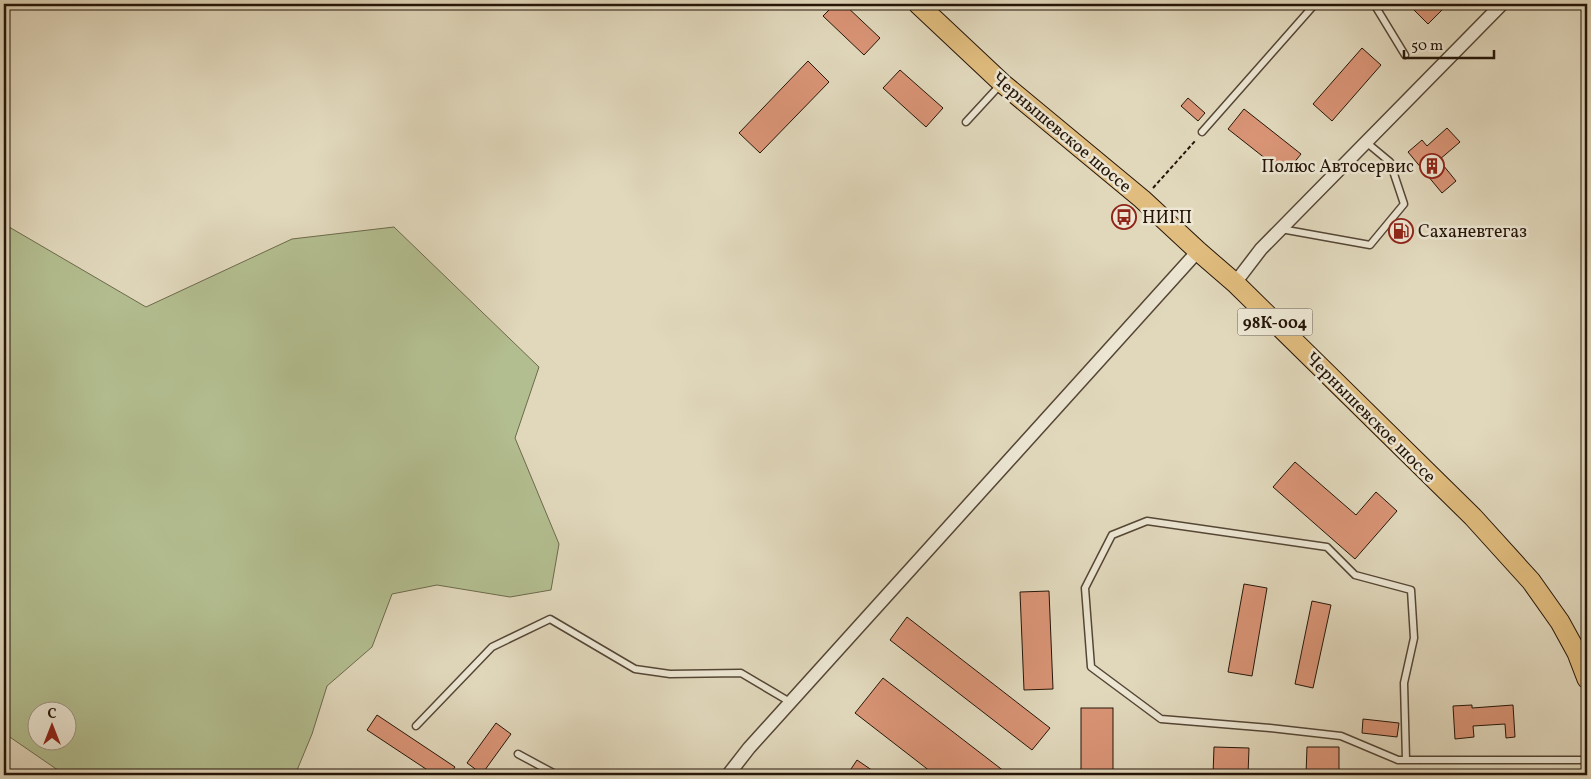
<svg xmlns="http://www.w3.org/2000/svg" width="1591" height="779" viewBox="0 0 1591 779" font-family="Vollkorn,serif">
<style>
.green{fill:#b3be90;stroke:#6c6a4c;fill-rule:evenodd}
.building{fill:#d99476;stroke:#251508}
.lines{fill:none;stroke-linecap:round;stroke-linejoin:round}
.service-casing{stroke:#544635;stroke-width:9}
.minor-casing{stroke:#544635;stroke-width:15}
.primary-casing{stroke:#251508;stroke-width:21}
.path{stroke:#251508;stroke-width:2;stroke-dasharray:4 2.5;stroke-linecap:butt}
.service{stroke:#ece6d3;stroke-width:6}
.minor{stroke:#ece6d3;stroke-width:12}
.primary{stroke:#e0bc7e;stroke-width:19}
.labels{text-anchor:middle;stroke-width:5;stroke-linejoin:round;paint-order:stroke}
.shield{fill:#ece6d3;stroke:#615445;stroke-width:1}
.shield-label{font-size:16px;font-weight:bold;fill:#251508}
.street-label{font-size:18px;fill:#251508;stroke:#ece6d3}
.poi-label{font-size:18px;fill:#251508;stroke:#ece6d3;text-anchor:start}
</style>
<rect width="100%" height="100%" fill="#e1d8bc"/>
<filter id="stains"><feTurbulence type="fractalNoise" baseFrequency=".004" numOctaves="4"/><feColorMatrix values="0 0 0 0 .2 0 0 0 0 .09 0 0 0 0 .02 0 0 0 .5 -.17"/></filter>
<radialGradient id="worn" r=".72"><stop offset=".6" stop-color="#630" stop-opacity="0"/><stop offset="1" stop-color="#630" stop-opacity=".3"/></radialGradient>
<path class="green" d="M4 224 146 307 292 239 394 227 539 367 515 438 559 544 551 590 510 597 437 585 392 594 372 647 327 686 312 734 295 775H65L4 733ZM38 712H68V742H38Z"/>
<g class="building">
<polygon points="835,4 844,4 880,38 864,55 823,16"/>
<polygon points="1408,4 1448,4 1428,24"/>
<polygon points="1362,48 1381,65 1332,121 1313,104"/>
<polygon points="808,61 829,82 760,153 739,133"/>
<polygon points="900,70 943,108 926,127 883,88"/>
<polygon points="1188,98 1205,113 1198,121 1181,106"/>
<polygon points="1244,109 1301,154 1285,174 1228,129"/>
<polygon points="1447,128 1460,142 1439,160 1456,181 1442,193 1408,152 1422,140 1427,146"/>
<polygon points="1295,462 1356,515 1376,492 1397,511 1355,559 1273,487"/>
<polygon points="1244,584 1267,588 1252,676 1228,672"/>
<polygon points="1049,591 1053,689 1024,690 1020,592"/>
<polygon points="1312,601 1331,605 1313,688 1295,684"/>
<polygon points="907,617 1050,728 1032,750 890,640"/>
<polygon points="883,678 1009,775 935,775 855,713"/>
<polygon points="1472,705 1472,708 1513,705 1515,737 1506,738 1505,724 1473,726 1474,737 1455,739 1453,706"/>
<rect x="1081" y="708" width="32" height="67"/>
<polygon points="377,715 455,767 449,775 435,775 367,730"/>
<polygon points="1363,719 1399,723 1397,737 1362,733"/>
<polygon points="496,723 511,734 482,774 467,763"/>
<polygon points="1214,747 1249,748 1248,775 1213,775"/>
<polygon points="1307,747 1339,747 1339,775 1306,775"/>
<polygon points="857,760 879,775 847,775"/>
</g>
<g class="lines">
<defs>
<g id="service">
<polyline points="1374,4 1405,55"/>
<polyline points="966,122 1001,84"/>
<polyline points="1202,132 1315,4"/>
<polyline points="1281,229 1370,245 1404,204 1390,162 1366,142"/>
<polyline points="416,726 492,647 550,619 635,669 670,674 741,673 790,702"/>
<polyline points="518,754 557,775"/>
<polyline points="1406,760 1404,683 1414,638 1411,590 1355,575 1327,547 1147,521 1112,535 1085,588 1091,667 1161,719 1270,728 1341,736 1398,760 1587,760"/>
</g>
<g id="minor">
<polyline points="1235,283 1261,249 1502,4"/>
<polyline points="728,775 749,748 1198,251"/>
</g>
<polyline id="primary" points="918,4 1002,83 1142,199 1198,251 1235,283 1473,517 1531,581 1560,622 1577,653 1587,679"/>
</defs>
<use href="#service" class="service-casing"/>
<use href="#minor" class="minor-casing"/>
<use href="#primary" class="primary-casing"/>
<polyline class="path" points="1153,188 1196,140"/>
<use href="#service" class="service"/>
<use href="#minor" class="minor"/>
<use href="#primary" class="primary"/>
</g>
<defs>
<symbol id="building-ring" viewBox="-11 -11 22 22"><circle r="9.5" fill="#ece6d3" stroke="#8f2418" stroke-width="1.5"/><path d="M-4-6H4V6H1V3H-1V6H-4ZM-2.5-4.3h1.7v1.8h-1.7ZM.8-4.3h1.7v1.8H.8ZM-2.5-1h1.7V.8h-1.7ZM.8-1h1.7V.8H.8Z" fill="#8f2418"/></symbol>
<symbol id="bus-ring" viewBox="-11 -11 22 22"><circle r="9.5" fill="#ece6d3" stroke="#8f2418" stroke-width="1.5"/><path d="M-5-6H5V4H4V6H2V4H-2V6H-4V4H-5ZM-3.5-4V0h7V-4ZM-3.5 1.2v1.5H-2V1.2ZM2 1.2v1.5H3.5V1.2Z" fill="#8f2418"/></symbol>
<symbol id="fuel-ring" viewBox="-11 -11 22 22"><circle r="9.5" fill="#ece6d3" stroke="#8f2418" stroke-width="1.5"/><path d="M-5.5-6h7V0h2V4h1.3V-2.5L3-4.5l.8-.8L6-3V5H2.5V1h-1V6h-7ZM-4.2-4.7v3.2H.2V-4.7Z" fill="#8f2418"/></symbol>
</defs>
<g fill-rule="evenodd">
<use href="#building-ring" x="1418" y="152" width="28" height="28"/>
<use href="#bus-ring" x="1110" y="203" width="28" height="28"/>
<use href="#fuel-ring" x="1387" y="217" width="28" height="28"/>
</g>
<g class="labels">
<rect class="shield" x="1237.5" y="308.5" width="75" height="27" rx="4"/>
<g class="shield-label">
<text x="1275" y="328">98К-004</text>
</g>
<g class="street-label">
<text transform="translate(1062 132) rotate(40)" y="6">Чернышевское шоссе</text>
<text transform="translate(1371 417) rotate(45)" y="6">Чернышевское шоссе</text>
</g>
<g class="poi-label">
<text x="1414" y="172" text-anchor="end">Полюс Автосервис</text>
<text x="1142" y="223">НИГП</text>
<text x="1418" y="237">Саханевтегаз</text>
</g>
</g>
<rect width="1591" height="779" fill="none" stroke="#e1d8bc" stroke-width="20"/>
<rect x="5" y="5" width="1581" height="769" fill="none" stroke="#251508" stroke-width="2.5"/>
<rect x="10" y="10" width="1571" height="759" fill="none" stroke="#251508"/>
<g transform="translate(52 726)"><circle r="24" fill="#ece6d3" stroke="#9c9282"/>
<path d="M0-4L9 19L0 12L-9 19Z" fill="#8f2418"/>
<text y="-8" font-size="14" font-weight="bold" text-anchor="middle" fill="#251508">С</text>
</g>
<path d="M1404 50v8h90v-8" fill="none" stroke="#251508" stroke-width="2.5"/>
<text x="1411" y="50" font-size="15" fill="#251508" stroke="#ece6d3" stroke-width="4" paint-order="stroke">50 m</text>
<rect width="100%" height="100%" filter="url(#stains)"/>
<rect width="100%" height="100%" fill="url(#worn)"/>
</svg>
